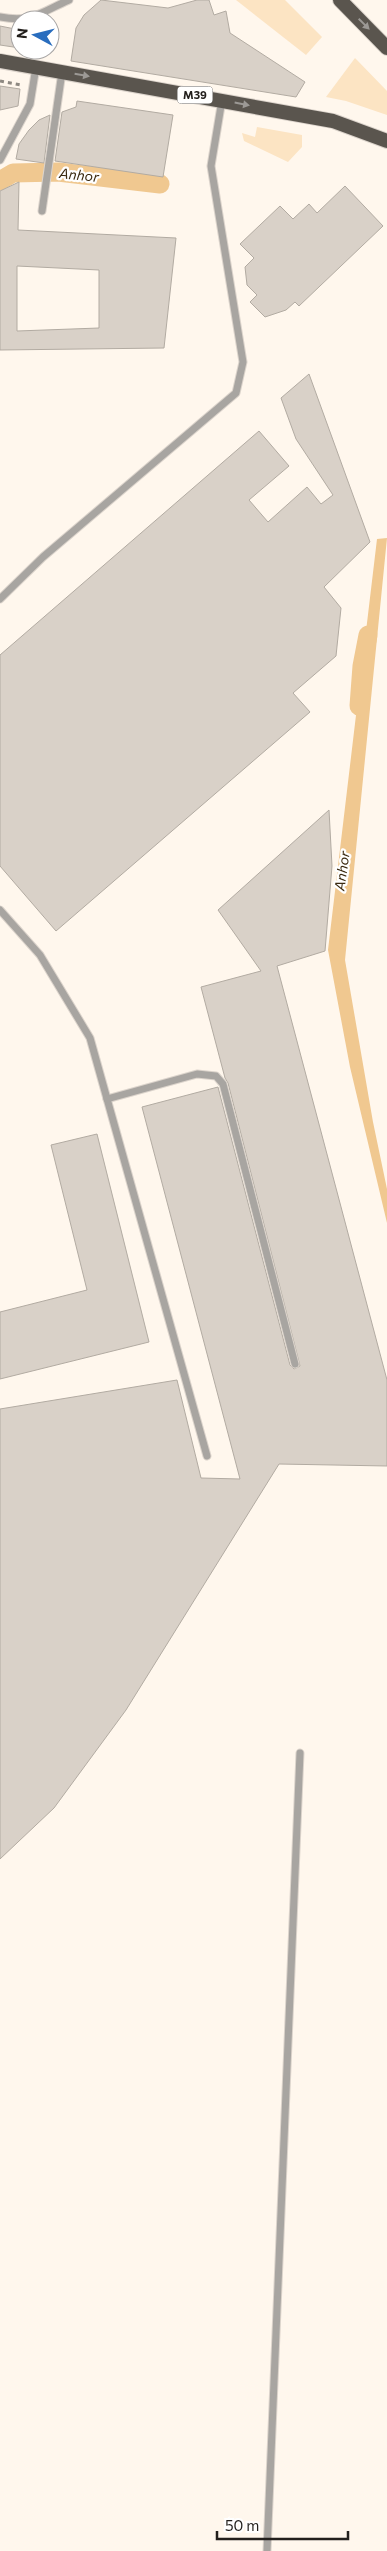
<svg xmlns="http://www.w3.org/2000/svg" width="387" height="2551" viewBox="0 0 387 2551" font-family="Commissioner,sans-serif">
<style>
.green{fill:#fce4c3}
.water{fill:#f0c890}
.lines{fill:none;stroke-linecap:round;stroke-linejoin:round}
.canal{stroke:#f0c890;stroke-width:19}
.building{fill:#d9d1c8;stroke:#b2aba2;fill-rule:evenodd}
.service-casing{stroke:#dcd4cc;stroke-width:9}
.trunk-casing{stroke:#dcd4cc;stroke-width:16}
.path{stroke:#8e8982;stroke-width:3;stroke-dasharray:4 4;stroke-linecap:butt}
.service{stroke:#a8a5a1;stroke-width:7}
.trunk{stroke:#5a554e;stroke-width:14}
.oneway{fill:#9c9995}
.labels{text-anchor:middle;stroke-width:4.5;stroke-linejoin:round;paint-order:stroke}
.shield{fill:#fff;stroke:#646260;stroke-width:1}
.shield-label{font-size:11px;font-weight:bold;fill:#221f1c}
.water-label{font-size:14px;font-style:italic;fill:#3b2a11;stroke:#fff}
</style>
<rect width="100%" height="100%" fill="#fff7ed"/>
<g class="green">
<polygon points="236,0 285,0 322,37 306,55"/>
<polygon points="355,58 387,91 387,115 346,101 326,97"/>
<polygon points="257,127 302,135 302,147 288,162 244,141 242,133 255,137"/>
</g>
<polygon class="water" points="387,538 345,960 373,1122 387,1189 387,1223 350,1067 328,950 377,539"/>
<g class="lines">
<g class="canal">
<polyline points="0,181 13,173 58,172 160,184"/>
<polyline points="359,706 362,666 368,635"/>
</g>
</g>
<g class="building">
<polygon points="101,0 168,8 197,0 209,0 214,15 226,11 230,33 305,82 296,97 71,61 76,28 84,15"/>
<polygon points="0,26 20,30 20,48 0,45"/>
<polygon points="0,86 20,89 18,106 0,110"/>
<polygon points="77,101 173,115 163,177 55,161 62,112 76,107"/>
<polygon points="50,115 44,163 16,159 19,144 29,130 39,120"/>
<path d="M19 182 18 230 176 238 164 348 0 350V191ZM17 266 99 270V328L17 331Z"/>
<polygon points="345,186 383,226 299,306 295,302 286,310 265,317 250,302 257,295 247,285 245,267 254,258 240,244 280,206 293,219 309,204 317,213"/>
<polygon points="309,374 370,542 324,587 341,608 336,656 293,693 310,712 56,931 0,866 0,655 259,431 289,466 249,500 268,522 307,487 321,504 333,495 296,439 281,398"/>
<polygon points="329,810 332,866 325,951 277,966 387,1380 387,1466 279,1464 126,1710 54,1808 0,1859 0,1409 177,1380 201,1478 240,1479 142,1107 218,1087 290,1365 294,1369 300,1366 228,1083 225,1078 201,987 261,971 218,910"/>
<polygon points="97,1134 149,1342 0,1379 0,1312 87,1290 51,1145"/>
</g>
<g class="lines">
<defs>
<g id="service">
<path d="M0 17C33 23 41 12 69 0"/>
<polyline points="0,160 30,104 36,67"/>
<polyline points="42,211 62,72"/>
<polyline points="0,599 43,557 236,393 243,362 211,166 222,100"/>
<polyline points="0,910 40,955 90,1038 207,1456"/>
<polyline points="107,1099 197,1074 216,1076 223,1084 295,1364"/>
<polyline points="267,2551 300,1753"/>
</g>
<g id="trunk">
<polyline points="340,0 387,48"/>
<polyline points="0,61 333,121 387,141"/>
</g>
</defs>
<use href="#service" class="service-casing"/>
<use href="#trunk" class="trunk-casing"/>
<polyline class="path" points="0,81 21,85"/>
<use href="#service" class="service"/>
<use href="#trunk" class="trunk"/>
</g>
<defs><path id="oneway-solid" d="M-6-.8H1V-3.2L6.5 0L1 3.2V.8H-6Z" transform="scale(1.25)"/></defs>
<g class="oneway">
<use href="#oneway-solid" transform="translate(364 24) rotate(45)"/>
<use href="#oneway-solid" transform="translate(82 75) rotate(10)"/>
<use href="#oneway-solid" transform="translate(242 104) rotate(11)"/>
</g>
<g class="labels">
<rect class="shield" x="177.5" y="86.5" width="35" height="17" rx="4"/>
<g class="shield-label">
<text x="195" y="99">M39</text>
</g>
<g class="water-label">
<text transform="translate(79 175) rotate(6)" y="5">Anhor</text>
<text transform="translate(342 871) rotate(-82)" y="5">Anhor</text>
</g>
</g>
<g transform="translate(35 35) rotate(277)"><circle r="24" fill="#ffffff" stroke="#a7a5a4"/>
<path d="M0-4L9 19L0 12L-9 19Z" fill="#296dbe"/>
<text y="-8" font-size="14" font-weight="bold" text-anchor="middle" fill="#221f1c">N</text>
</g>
<path d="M217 2531v8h131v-8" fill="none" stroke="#221f1c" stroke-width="2.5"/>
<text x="225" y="2531" font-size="15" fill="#221f1c" stroke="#ffffff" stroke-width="4" paint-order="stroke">50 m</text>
</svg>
